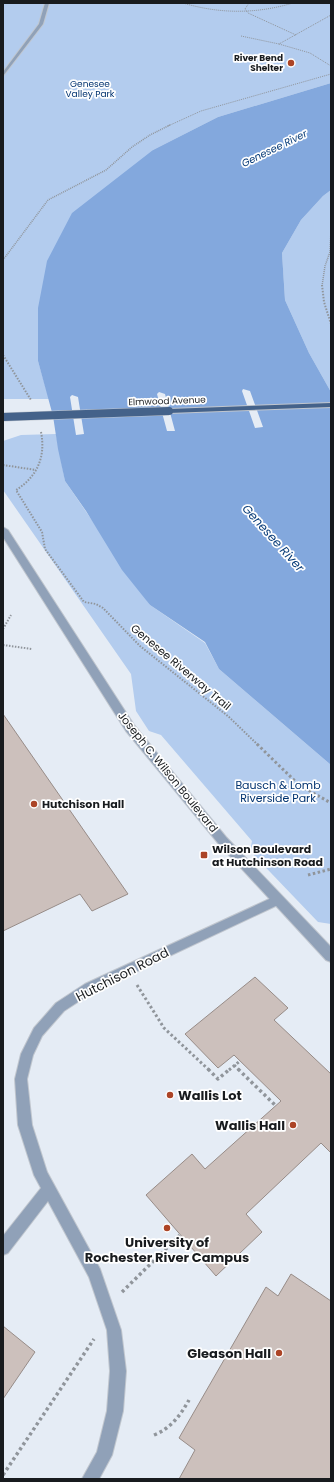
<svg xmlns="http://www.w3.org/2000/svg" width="334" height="1482" viewBox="0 0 334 1482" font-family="Poppins,sans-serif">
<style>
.green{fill:#b3ccee}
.water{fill:#83a8dd;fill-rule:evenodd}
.building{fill:#ccc0bc;stroke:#978c88}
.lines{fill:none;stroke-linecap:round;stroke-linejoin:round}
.service-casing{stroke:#c0c6ce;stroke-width:2}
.minor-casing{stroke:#c0c6ce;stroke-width:2}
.tertiary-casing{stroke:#c0c6ce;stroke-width:2}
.primary-casing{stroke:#c0c6ce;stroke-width:2}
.path-far4{stroke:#90959b;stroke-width:1;stroke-dasharray:1 1;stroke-linecap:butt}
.path-far3{stroke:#90959b;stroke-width:1.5;stroke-dasharray:1 1;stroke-linecap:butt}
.path-far2{stroke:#90959b;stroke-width:2;stroke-dasharray:1.5 1.5;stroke-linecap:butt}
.path-far1{stroke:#90959b;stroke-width:3;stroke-dasharray:2.5 2.5;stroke-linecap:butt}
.path{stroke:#90959b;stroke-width:3.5;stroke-dasharray:3 3;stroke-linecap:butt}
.service{fill:#90a1b8;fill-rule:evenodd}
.minor{fill:#90a1b8;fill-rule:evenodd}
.tertiary{fill:#90a1b8;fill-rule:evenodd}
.primary{fill:#44628a;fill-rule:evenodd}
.primary-bridge-casing{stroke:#c0c6ce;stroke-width:9;stroke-linecap:butt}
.primary-bridge{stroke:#44628a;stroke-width:8}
.poi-dot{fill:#ac4426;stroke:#fff;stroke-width:1.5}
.labels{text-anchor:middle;stroke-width:3.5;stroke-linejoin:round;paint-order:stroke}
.far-poi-label{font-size:9px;font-weight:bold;fill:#181b1e;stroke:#fff;text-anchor:end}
.far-park-label{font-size:9px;fill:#00326f;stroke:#fff}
.far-street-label{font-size:9px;fill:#181b1e;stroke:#fff}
.far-water-label{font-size:10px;font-style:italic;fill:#083c79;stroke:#fff}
.street-label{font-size:11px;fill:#181b1e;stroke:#fff}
.park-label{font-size:11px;fill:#00326f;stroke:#fff}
.poi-label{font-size:11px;font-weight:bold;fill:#181b1e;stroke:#fff;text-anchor:start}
.water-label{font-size:12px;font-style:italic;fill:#083c79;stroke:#fff}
.near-street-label{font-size:13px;fill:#181b1e;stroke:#fff}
.near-poi-label{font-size:13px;font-weight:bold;fill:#181b1e;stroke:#fff;text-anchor:end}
</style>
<rect width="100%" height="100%" fill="#e5ecf5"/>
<g class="green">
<polygon points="3,3 331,3 331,83 218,117 153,150 38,361 49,399 3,399"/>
<polygon points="331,190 331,392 309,353 285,300 282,253 301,220 323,196"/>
<polygon points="56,434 65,481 150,605 205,643 219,669 331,765 331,924 318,922 250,851 252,841 161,735 149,731 136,711 131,674 3,490 3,441 21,435"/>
</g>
<path class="water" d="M331 83V190L323 196 301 220 282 253 285 300 309 353 331 392V765L219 669 205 642 150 605 122 570 86 511 65 481 58 449 53 416 38 361V308L47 261 72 213 153 150 218 117ZM243 389 250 391 263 427 255 428 242 391ZM159 392 165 394 175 431H167L157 394ZM72 395 78 397 84 434 76 435 70 397Z"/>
<g class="building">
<polygon points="3,714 128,894 92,911 80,894 3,931"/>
<polygon points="255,977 288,1008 274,1020 331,1074 331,1153 321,1143 246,1214 262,1232 216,1276 146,1195 192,1154 205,1169 281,1101 234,1055 218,1068 185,1034"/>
<polygon points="291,1274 331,1301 331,1479 179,1479 195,1450 179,1438 266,1287 278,1296"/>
<polygon points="3,1326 35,1352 3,1399"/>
</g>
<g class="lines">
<defs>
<polygon id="service" points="278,895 282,897 284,900 282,903 93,992 64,1011 42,1036 33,1055 27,1079 32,1125 47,1172 100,1269 121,1330 126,1371 123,1411 112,1455 99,1479 82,1479 97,1452 107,1411 110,1371 107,1330 89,1277 48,1201 8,1253 3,1255 3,1236 41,1188 34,1175 18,1125 15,1079 21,1054 34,1028 56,1003 85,984"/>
<polygon id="minor" points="45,3 49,3 43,24 3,76 3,72 39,24"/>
<polygon id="tertiary" points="3,527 8,530 134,725 226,837 331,947 331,962 326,960 218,843 126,731 3,537"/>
<polygon id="primary" points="331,403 331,407 169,413 165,411 169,409"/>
</defs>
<use href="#service" class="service-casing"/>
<use href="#minor" class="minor-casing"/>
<use href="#tertiary" class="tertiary-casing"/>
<use href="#primary" class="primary-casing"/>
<g class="path-far4">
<path d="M183 3C220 14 256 14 293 3"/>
<polyline points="249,3 245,9 248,13 296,35"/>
<polyline points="241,36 279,44 331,15"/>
<polyline points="279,44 310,53 331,66"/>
<polyline points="168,126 201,111 331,74"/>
</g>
<g class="path-far3">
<polyline points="3,260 48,200 106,170 132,147 150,135 170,125"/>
<polyline points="322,286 325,266 330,252 331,230"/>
</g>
<g class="path-far2">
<polyline points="322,285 324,302 331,324"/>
<polyline points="3,355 31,400"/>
<path d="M41 432C46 457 37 477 16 490L42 532 45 549 84 602 96 604 103 608 140 646 229 717 258 745"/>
<polyline points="3,465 36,470"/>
<polyline points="3,629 11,615"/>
<polyline points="3,645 32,649"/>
</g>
<g class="path-far1">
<polyline points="257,744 299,785 331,803"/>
<polyline points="308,875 331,869"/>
<polyline points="137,985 164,1028 209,1070"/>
<polyline points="234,1065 239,1070"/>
<polyline points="229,1070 240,1061"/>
</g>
<g class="path">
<polyline points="208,1069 218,1079 230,1069"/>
<polyline points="238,1069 276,1106"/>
<polyline points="122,1292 180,1235"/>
<path d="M154 1435C171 1428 180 1416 189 1400"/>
<polyline points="3,1475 94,1339"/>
</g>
<use href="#service" class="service"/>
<use href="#minor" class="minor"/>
<use href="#tertiary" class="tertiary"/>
<use href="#primary" class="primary"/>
<defs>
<polyline id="primary-bridge" points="3,417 169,411"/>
</defs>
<use href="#primary-bridge" class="primary-bridge-casing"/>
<use href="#primary-bridge" class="primary-bridge"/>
</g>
<g class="poi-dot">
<circle cx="291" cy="63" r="4"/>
<circle cx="34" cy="804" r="4"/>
<rect x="200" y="851" width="8" height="8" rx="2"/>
<circle cx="170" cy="1095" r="4"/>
<circle cx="293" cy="1125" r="4"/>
<circle cx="167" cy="1228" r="4"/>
<circle cx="279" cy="1353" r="4"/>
</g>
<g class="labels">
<g class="far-poi-label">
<text x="283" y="61">River Bend<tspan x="283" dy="10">Shelter</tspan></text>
</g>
<g class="far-park-label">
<text x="90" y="87">Genesee<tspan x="90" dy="10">Valley Park</tspan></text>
</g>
<g class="far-street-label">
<text transform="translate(167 401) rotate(-2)" y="3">Elmwood Avenue</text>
</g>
<g class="far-water-label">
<text transform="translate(274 148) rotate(-26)" y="4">Genesee River</text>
</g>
<g class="street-label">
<text transform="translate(181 667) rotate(40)" y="4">Genesee Riverway Trail</text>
<text transform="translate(168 772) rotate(51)" y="4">Joseph C. Wilson Boulevard</text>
</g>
<g class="park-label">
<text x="278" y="789">Bausch &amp; Lomb<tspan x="278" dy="13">Riverside Park</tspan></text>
</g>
<g class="poi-label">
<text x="42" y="808">Hutchison Hall</text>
<text x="212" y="853">Wilson Boulevard<tspan x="212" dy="13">at Hutchinson Road</tspan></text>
</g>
<g class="water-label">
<text transform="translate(273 538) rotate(48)" y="4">Genesee River</text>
</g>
<g class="near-street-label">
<text transform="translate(122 974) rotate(-27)" y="5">Hutchison Road</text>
</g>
<g class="near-poi-label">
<text x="178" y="1100" text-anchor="start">Wallis Lot</text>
<text x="285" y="1130">Wallis Hall</text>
<text x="167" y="1247" text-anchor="middle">University of<tspan x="167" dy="15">Rochester River Campus</tspan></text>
<text x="271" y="1358">Gleason Hall</text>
</g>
</g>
<rect width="334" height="1482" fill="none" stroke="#181b1e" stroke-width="8"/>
</svg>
